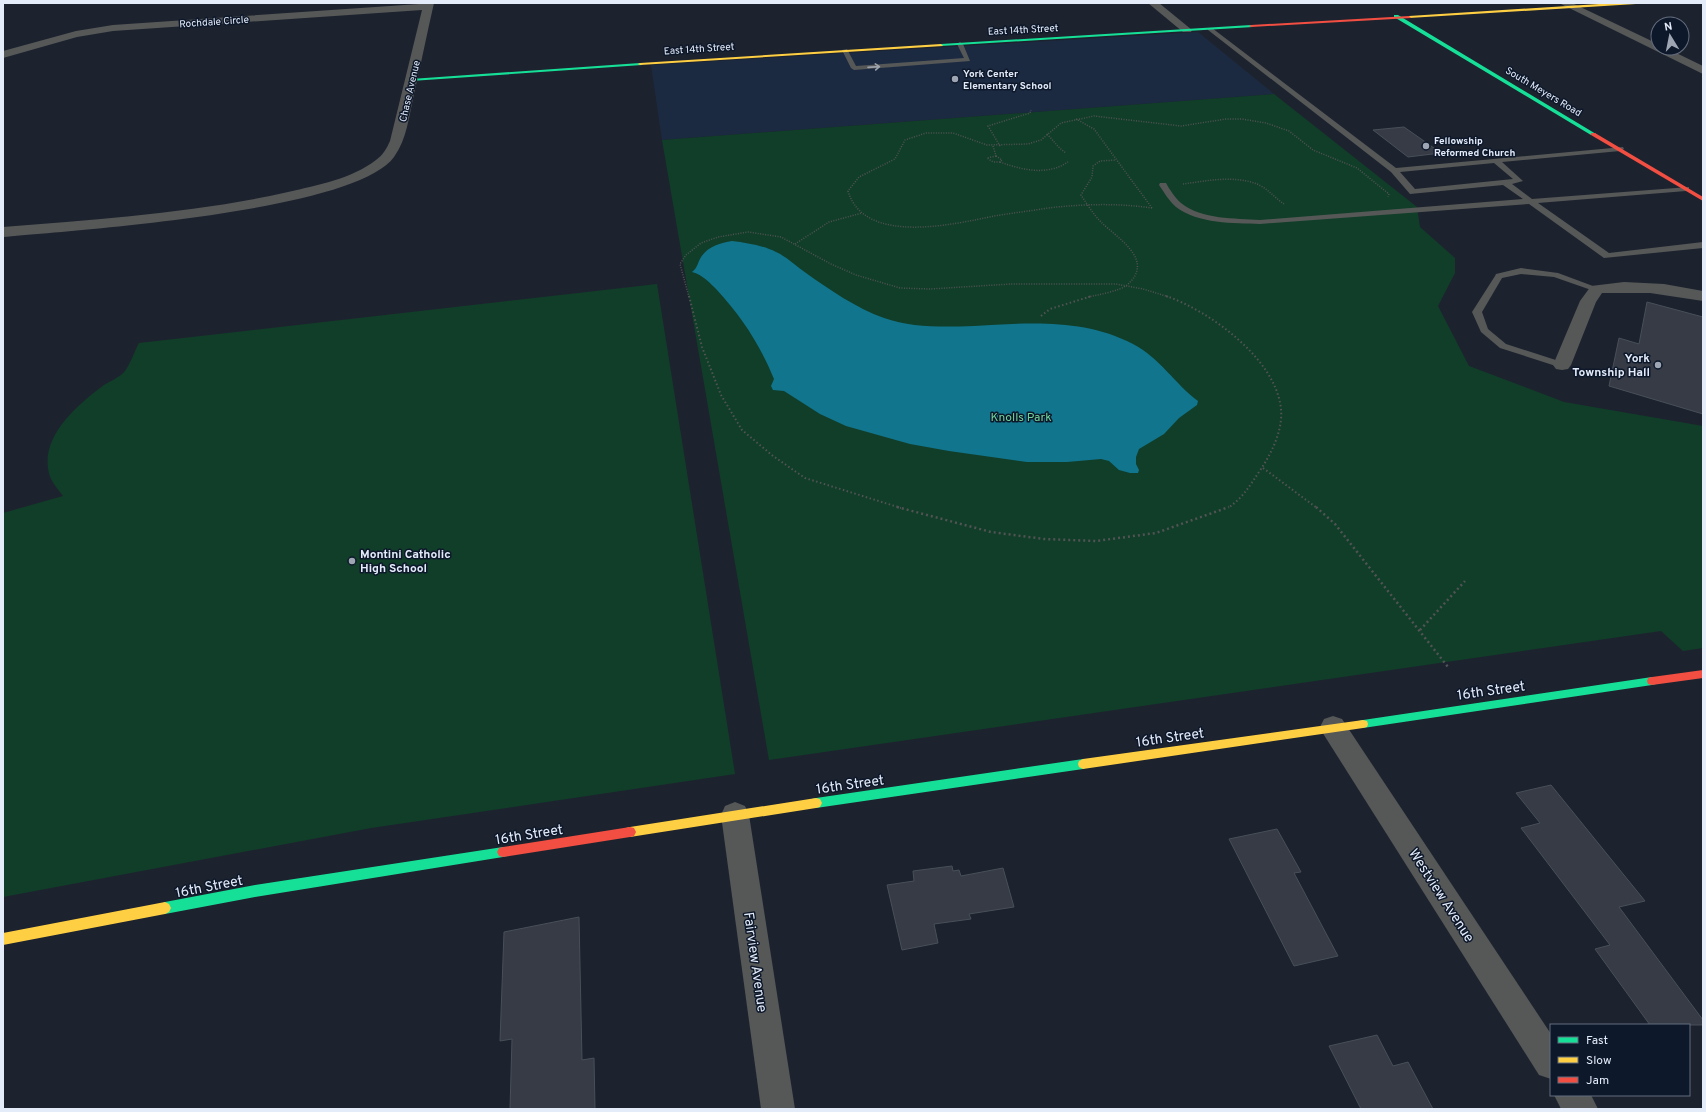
<svg xmlns="http://www.w3.org/2000/svg" width="1706" height="1112" viewBox="0 0 1706 1112" font-family="Overpass,sans-serif">
<style>
.built{fill:#1c2a41}
.green{fill:#113e29}
.water{fill:#11758e}
.building{fill:#363b45;stroke:#494f58}
.lines{fill:none;stroke-linecap:round;stroke-linejoin:round}
.path-far2{stroke:#515355;stroke-width:1.5;stroke-dasharray:1 1.5;stroke-linecap:butt}
.path-far1{stroke:#515355;stroke-width:2;stroke-dasharray:1.5 2.5;stroke-linecap:butt}
.path{stroke:#515355;stroke-width:2.5;stroke-dasharray:2 3;stroke-linecap:butt}
.lane{fill:#565858;fill-rule:evenodd}
.street{fill:#565858;fill-rule:evenodd}
.fast{fill:#16e098;fill-rule:evenodd}
.slow{fill:#ffcf43;fill-rule:evenodd}
.jam{fill:#f24e42;fill-rule:evenodd}
.oneway{stroke:#9da2a9}
.poi-dot{fill:#9ea6b3;stroke:#0d182b;stroke-width:1.5}
.labels{text-anchor:middle;stroke-width:3;stroke-linejoin:round;paint-order:stroke}
.far-street-label{font-size:10px;fill:#e4ecfa;stroke:#0d182b}
.far-poi-label{font-size:10px;font-weight:bold;fill:#e4ecfa;stroke:#0d182b;text-anchor:start}
.poi-label{font-size:12px;font-weight:bold;fill:#e4ecfa;stroke:#0d182b;text-anchor:end}
.park-label{font-size:12px;fill:#72d69c;stroke:#0d182b}
.near-street-label{font-size:14px;fill:#e4ecfa;stroke:#0d182b}
</style>
<rect width="100%" height="100%" fill="#1d232e"/>
<polygon class="built" points="1198,32 1274,94 662,140 651,65"/>
<g class="green">
<polygon points="1274,94 1417,207 1420,227 1455,258 1455,273 1438,306 1469,366 1564,402 1703,426 1703,648 1683,651 1661,631 769,760 662,140"/>
<path d="M657 284 735 774 371 828 3 897V513L63 496C58 489 51 482 49 473 40 438 75 407 100 388 107 382 120 378 125 371 131 363 134 352 139 343Z"/>
</g>
<path class="water" d="M732 241C747 243 762 245 776 252 787 257 796 266 806 273 830 290 856 308 884 318 912 328 944 327 974 326 1028 323 1083 318 1133 344 1160 358 1175 384 1198 401L1197 405 1179 418 1164 434 1139 449 1136 457V464L1139 470 1138 473H1130L1119 470 1109 461 1101 459 1067 462H1027L949 451 910 444 846 426 820 414 784 391 773 390 771 386 774 379C760 345 742 317 717 290 710 283 703 275 692 272 697 268 697 265 700 259 706 247 720 243 732 241Z"/>
<g class="building">
<polygon points="1404,127 1441,153 1408,157 1373,130"/>
<polygon points="1647,302 1703,317 1703,414 1609,386 1619,338 1639,344"/>
<polygon points="1551,785 1645,901 1619,907 1703,1020 1703,1025 1650,1025 1595,949 1610,945 1521,828 1540,823 1516,793"/>
<polygon points="1277,829 1301,872 1294,873 1338,956 1294,966 1229,839"/>
<polygon points="952,866 953,871 959,870 961,876 1003,868 1014,907 969,914 971,919 934,924 938,943 902,950 887,885 914,881 913,871"/>
<polygon points="579,917 582,1060 594,1058 595,1109 510,1109 512,1039 500,1041 504,932"/>
<polygon points="1377,1035 1393,1066 1408,1062 1433,1109 1361,1109 1329,1046"/>
</g>
<g class="lines">
<g class="path-far2">
<polyline points="1076,119 1094,129 1152,208"/>
<path d="M1047 134C1054 141 1058 148 1066 153"/>
<polyline points="993,146 996,156"/>
<polyline points="1000,146 988,126 1030,113 1031,110"/>
<polygon points="996,156 1002,160 1000,162 993,162 987,158"/>
<path d="M1000 162C1022 170 1047 176 1068 162"/>
<path d="M1183 184C1206 181 1234 175 1257 184 1267 188 1275 198 1284 204"/>
<path d="M1152 208C1117 203 1083 204 1048 208 1030 211 1012 213 994 216 955 224 864 246 848 191L859 177 895 159 905 140 926 133H953L987 145 1028 144 1041 140 1061 123 1094 116 1181 126 1226 119H1242L1266 123 1289 131 1313 150 1357 168 1389 194 1388 197"/>
<polyline points="795,244 829,222 862,213"/>
<polyline points="689,297 680,264 686,255 701,243 718,237 748,232 781,237 831,264 856,275 900,288 930,289 1011,284 1116,284 1143,289 1169,297"/>
<path d="M1088 297C1097 295 1120 291 1127 285 1156 260 1117 238 1101 222 1093 214 1087 204 1081 195L1092 177 1093 166 1100 161 1116 160"/>
</g>
<g class="path-far1">
<polyline points="689,296 702,347 721,395 742,430 773,456 805,478 901,508"/>
<path d="M1166 296C1210 311 1276 359 1281 409 1283 430 1272 452 1261 469 1250 485 1244 497 1228 508"/>
<polyline points="1041,316 1050,309 1092,296"/>
<polyline points="1263,468 1317,508"/>
</g>
<g class="path">
<polyline points="897,507 991,532 1044,539 1096,541 1156,533 1229,507"/>
<polyline points="1316,507 1335,524 1448,667"/>
<polyline points="1420,630 1465,581"/>
</g>
<g class="lane">
<path d="M1208 28H1212L1396 168 1623 147 1624 149 1620 151 1502 162 1523 181 1512 184 1532 199 1689 187V191H1686L1538 203 1609 253 1703 242V248L1604 258 1529 204 1260 224C1234 223 1198 224 1176 207 1169 201 1164 192 1159 185L1160 183H1166C1170 190 1175 198 1181 203 1202 220 1235 218 1260 220L1523 199 1503 185 1410 194 1391 172 1208 30ZM1494 163 1513 179 1415 189 1400 172Z"/>
<polygon points="960,42 963,44 970,61 854,70 851,68 842,50 847,49 856,66 964,58 957,44"/>
<polygon points="1521,268 1558,273 1601,289 1597,292 1554,277 1521,274 1502,278 1482,312 1488,329 1506,344 1565,363 1567,365 1565,367 1559,367 1500,348 1481,332 1472,312 1495,276 1496,274"/>
</g>
<g class="street">
<path d="M434 3C427 33 421 64 414 94 409 116 407 139 394 157 354 212 76 230 3 237V227C98 219 195 213 288 192 318 185 351 179 376 160 383 155 387 148 390 141L422 10 113 31 77 37 3 58V51L76 31 113 25Z"/>
<polygon points="1148,3 1159,3 1192,30 1191,32 1183,32"/>
<polygon points="1559,3 1572,3 1658,44 1658,48 1666,48 1703,66 1703,74"/>
<polygon points="1624,282 1664,284 1703,291 1703,301 1650,293 1602,293 1596,302 1571,365 1568,369 1562,370 1556,369 1553,365 1580,301 1591,286"/>
<polygon points="1333,716 1342,719 1551,1034 1551,1079 1539,1075 1324,735 1320,727 1324,719"/>
<polygon points="735,802 745,806 749,815 795,1109 761,1109 721,815 725,806"/>
<polygon points="1554,1095 1591,1095 1598,1109 1561,1109"/>
</g>
<g class="fast">
<polygon points="1394,15 1398,15 1596,134 1591,135 1394,17"/>
<polygon points="1251,25 1253,27 941,46 939,45 941,44"/>
<polygon points="640,63 642,63 642,65 411,81 409,80 411,79"/>
<polygon points="1652,677 1656,678 1657,681 1656,684 1652,685 1363,728 1359,727 1358,724 1359,721 1363,720"/>
<polygon points="1083,759 1087,761 1088,764 1087,767 1083,769 816,808 812,807 810,803 812,799 816,798"/>
<polygon points="503,847 507,848 509,852 507,856 503,857 255,897 165,914 161,912 159,908 161,904 165,902 255,885"/>
</g>
<g class="slow">
<polygon points="1615,3 1638,3 1636,4 1409,18 1407,17 1409,16"/>
<polygon points="941,44 943,46 640,65 638,64 640,63"/>
<polygon points="1363,720 1367,721 1368,724 1367,727 1363,728 1083,769 1079,767 1078,764 1079,761 1083,759"/>
<polygon points="816,798 820,799 822,803 820,807 816,808 630,837 626,836 624,832 626,828 630,827"/>
<polygon points="165,902 169,904 171,908 169,912 165,914 3,945 3,933"/>
</g>
<g class="jam">
<polygon points="1409,16 1411,18 1251,27 1249,26 1251,25"/>
<polygon points="1591,133 1595,133 1703,197 1703,201 1591,135"/>
<polygon points="1703,670 1703,678 1652,685 1648,684 1647,681 1648,678 1652,677"/>
<polygon points="630,827 634,828 636,832 634,836 630,837 503,857 499,856 497,852 499,848 503,847"/>
</g>
</g>
<defs><path id="oneway-shaft" d="M-6 0H5M1.5-3L5.5 0L1.5 3" fill="none" stroke-width="1.6" stroke-linecap="round" stroke-linejoin="round"/></defs>
<use class="oneway" href="#oneway-shaft" transform="translate(874 67) rotate(-4)"/>
<g class="poi-dot">
<circle cx="955" cy="79" r="4"/>
<circle cx="1426" cy="146" r="4"/>
<circle cx="1658" cy="365" r="4"/>
<circle cx="352" cy="561" r="4"/>
</g>
<g class="labels">
<g class="far-street-label">
<text transform="translate(214 21) rotate(-4)" y="4">Rochdale Circle</text>
<text transform="translate(1023 29) rotate(-3)" y="4">East 14th Street</text>
<text transform="translate(699 48) rotate(-4)" y="4">East 14th Street</text>
<text transform="translate(409 91) rotate(-77)" y="4">Chase Avenue</text>
<text transform="translate(1544 91) rotate(31)" y="4">South Meyers Road</text>
</g>
<g class="far-poi-label">
<text x="963" y="77">York Center<tspan x="963" dy="12">Elementary School</tspan></text>
<text x="1434" y="144">Fellowship<tspan x="1434" dy="12">Reformed Church</tspan></text>
</g>
<g class="poi-label">
<text x="1650" y="362">York<tspan x="1650" dy="14">Township Hall</tspan></text>
<text x="360" y="558" text-anchor="start">Montini Catholic<tspan x="360" dy="14">High School</tspan></text>
</g>
<g class="park-label">
<text x="1021" y="421">Knolls Park</text>
</g>
<g class="near-street-label">
<text transform="translate(1491 690) rotate(-8)" y="5">16th Street</text>
<text transform="translate(1170 737) rotate(-8)" y="5">16th Street</text>
<text transform="translate(850 784) rotate(-8)" y="5">16th Street</text>
<text transform="translate(529 834) rotate(-9)" y="5">16th Street</text>
<text transform="translate(209 886) rotate(-11)" y="5">16th Street</text>
<text transform="translate(1442 895) rotate(57)" y="5">Westview Avenue</text>
<text transform="translate(756 962) rotate(82)" y="5">Fairview Avenue</text>
</g>
</g>
<rect width="1706" height="1112" fill="none" stroke="#e4ecfa" stroke-width="8"/>
<rect x="1550" y="1024" width="140" height="72" fill="#0d182b" stroke="#636d7e"/>
<rect x="1558" y="1037" width="20" height="6" fill="#16e098" stroke="#636d7e"/>
<text x="1586" y="1044" font-size="12" fill="#e4ecfa">Fast</text>
<rect x="1558" y="1057" width="20" height="6" fill="#ffcf43" stroke="#636d7e"/>
<text x="1586" y="1064" font-size="12" fill="#e4ecfa">Slow</text>
<rect x="1558" y="1077" width="20" height="6" fill="#f24e42" stroke="#636d7e"/>
<text x="1586" y="1084" font-size="12" fill="#e4ecfa">Jam</text>
<g transform="translate(1670 36) rotate(350)"><circle r="19" fill="#0d182b" stroke="#636d7e"/>
<path d="M0-3L7 15L0 10L-7 15Z" fill="#9ea6b3"/>
<text y="-6" font-size="11" font-weight="bold" text-anchor="middle" fill="#e4ecfa">N</text>
</g>
</svg>
